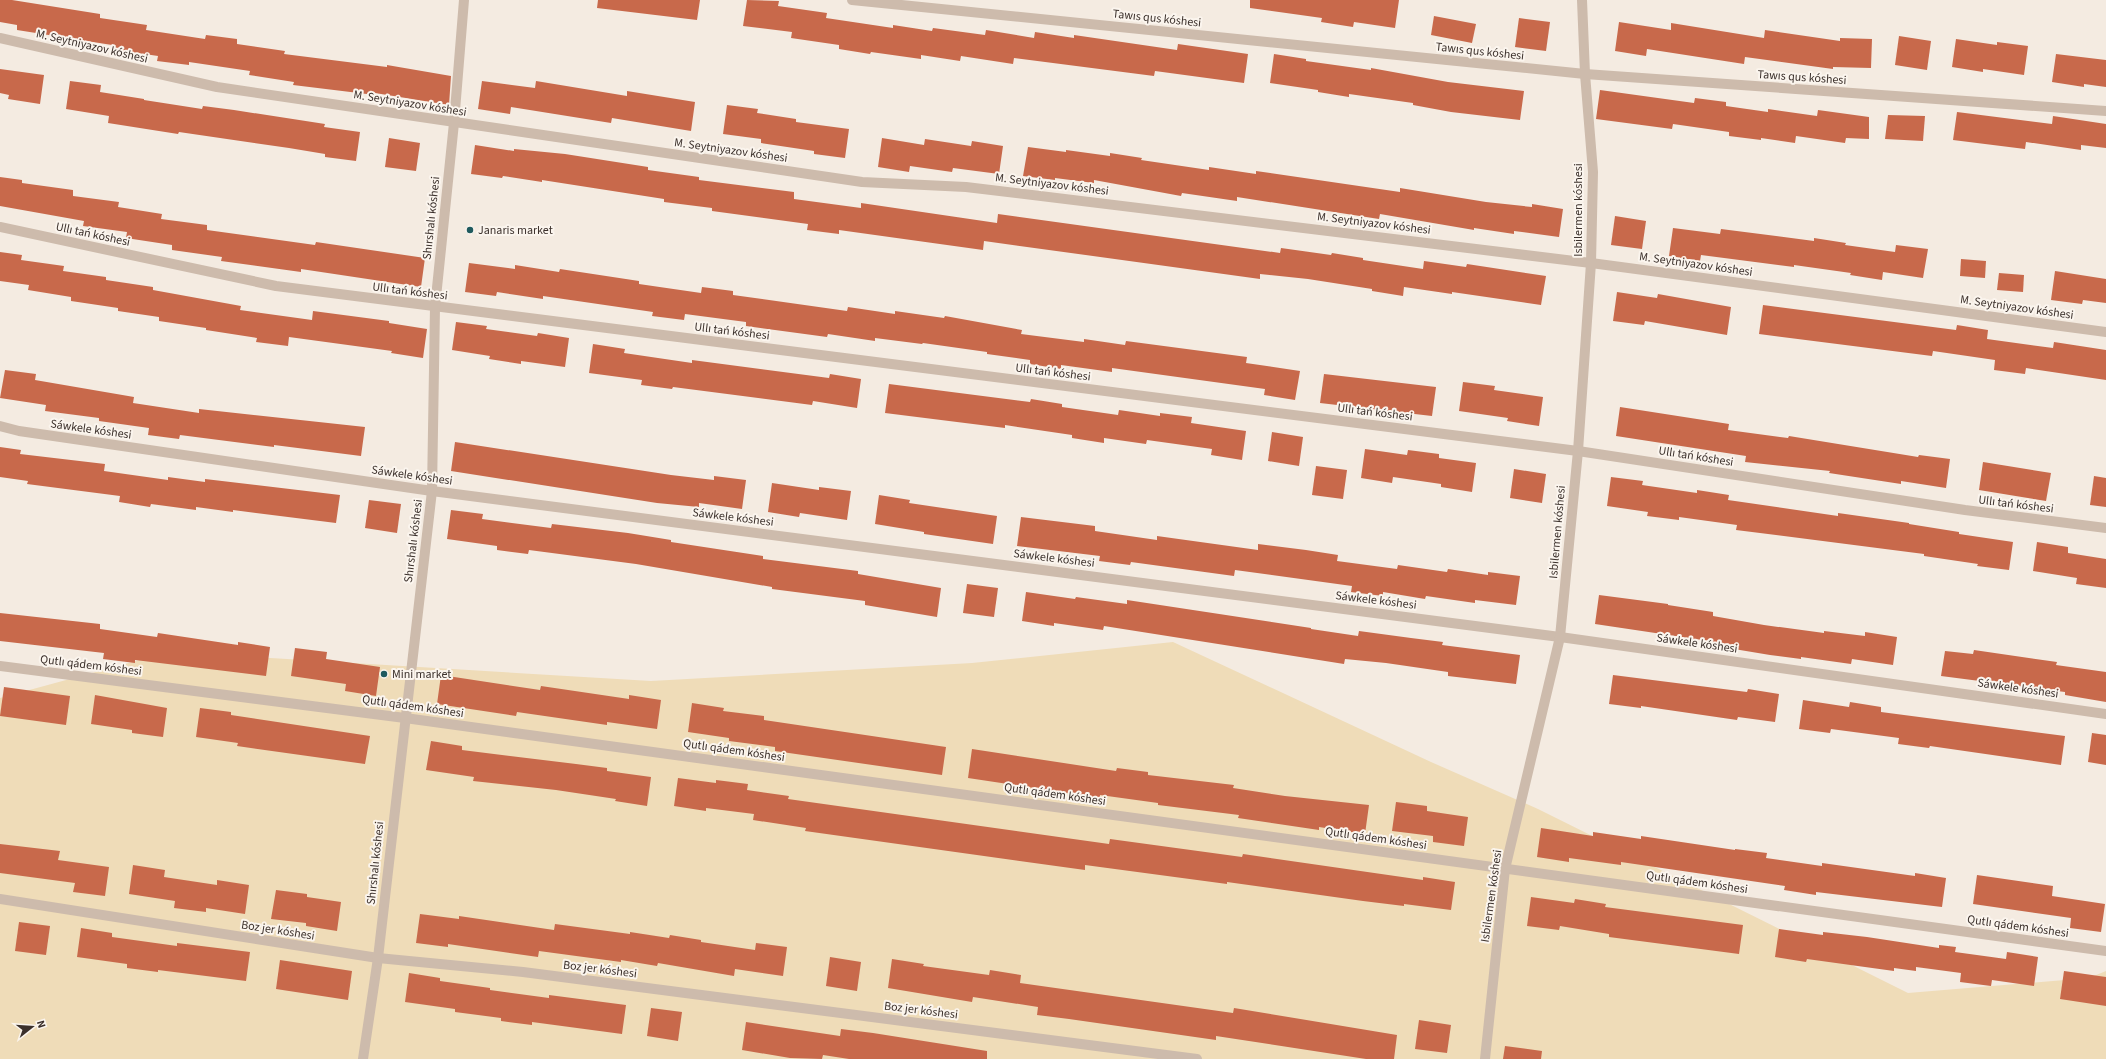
<svg xmlns="http://www.w3.org/2000/svg" width="2106" height="1059" viewBox="0 0 2106 1059" font-family="'Source Sans 3',sans-serif">
<style>
.sand{fill:#efdcb8}
.building{fill:#c8694b}
.lines{fill:none;stroke-linecap:round;stroke-linejoin:round}
.minor{stroke:#cdbbac;stroke-width:10}
.poi-dot{fill:#1f5a5e;stroke:#fbf5ee;stroke-width:1.5}
.labels{text-anchor:middle;stroke-width:4;stroke-linejoin:round;paint-order:stroke}
.street-label{font-size:12px;fill:#3b302b;stroke:#fbf5ee}
.poi-label{font-size:12px;fill:#3b302b;stroke:#fbf5ee;text-anchor:start}
</style>
<rect width="100%" height="100%" fill="#f4ebe1"/>
<polygon class="sand" points="1173,642 1431,762 1538,809 1908,993 2089,978 2106,971 2106,1059 0,1059 0,698 169,652 651,681 972,663"/>
<g class="building">
<polygon points="0,0 12,0 100,14 100,18 147,25 146,30 205,39 206,35 237,39 237,44 285,51 284,54 387,67 387,65 451,76 449,105 375,93 375,95 293,85 294,82 249,75 250,71 189,62 189,65 157,61 158,56 111,49 112,45 17,30 17,25 0,22"/>
<polygon points="598,0 700,0 697,20 597,8"/>
<polygon points="747,0 779,1 778,6 827,13 826,18 893,28 893,25 932,31 933,28 985,35 986,30 1034,38 1035,32 1074,38 1074,35 1177,50 1178,44 1248,54 1244,83 1155,71 1154,76 1014,58 1013,64 961,56 960,61 921,55 921,59 871,52 870,54 839,49 839,45 791,38 792,32 743,26"/>
<polygon points="1250,0 1399,0 1395,28 1354,22 1353,27 1321,22 1322,18 1250,8"/>
<polygon points="1434,16 1476,24 1472,43 1431,35"/>
<polygon points="1519,18 1550,22 1546,51 1515,47"/>
<polygon points="1619,22 1671,30 1671,23 1764,38 1765,30 1840,41 1840,38 1872,39 1871,68 1833,67 1833,69 1745,57 1744,64 1647,49 1646,56 1615,51"/>
<polygon points="1899,36 1931,41 1927,70 1895,65"/>
<polygon points="1956,39 1997,45 1997,42 2028,46 2024,75 1983,69 1983,72 1952,67"/>
<polygon points="1274,54 1306,59 1306,61 1371,70 1371,68 1448,82 1524,91 1520,120 1451,112 1413,105 1413,103 1349,94 1349,97 1318,92 1318,90 1270,83"/>
<polygon points="2056,54 2106,60 2106,87 2084,84 2084,87 2052,82"/>
<polygon points="0,69 44,75 40,104 8,99 9,95 0,93"/>
<polygon points="70,81 101,85 100,92 144,99 144,100 202,109 203,106 234,110 325,124 324,127 360,132 356,161 325,157 325,154 289,148 179,132 178,134 108,123 109,116 66,109"/>
<polygon points="482,81 535,88 536,81 627,96 627,91 695,102 691,131 612,118 611,123 511,107 510,114 478,109"/>
<polygon points="1600,90 1694,103 1695,98 1726,102 1726,106 1768,112 1768,109 1817,116 1818,110 1869,117 1869,139 1846,138 1845,143 1796,136 1795,143 1761,138 1761,140 1729,136 1729,132 1673,124 1672,129 1596,119"/>
<polygon points="727,105 758,109 757,113 796,119 796,122 849,129 845,158 814,154 814,151 761,143 761,139 723,134"/>
<polygon points="1957,112 2052,124 2053,116 2106,124 2106,148 2081,145 2081,150 2026,142 2025,149 1953,140"/>
<polygon points="1888,115 1925,116 1923,141 1885,139"/>
<polygon points="389,138 420,143 416,171 385,167"/>
<polygon points="882,138 924,145 925,139 971,146 972,141 1003,146 999,174 953,168 952,172 910,166 909,172 878,167"/>
<polygon points="475,145 514,151 514,149 565,154 648,167 648,170 699,177 699,180 794,192 794,199 861,208 861,203 997,223 998,214 1280,253 1281,248 1331,255 1332,253 1363,258 1363,260 1423,269 1424,261 1466,267 1467,264 1546,276 1541,305 1452,292 1452,294 1404,287 1403,296 1372,291 1372,289 1308,279 1260,274 1260,279 984,241 983,250 839,230 839,234 807,230 808,224 712,211 712,208 664,202 664,199 542,180 542,182 503,176 502,178 471,174"/>
<polygon points="1028,147 1066,152 1066,150 1110,156 1110,153 1142,158 1141,160 1209,170 1209,167 1256,174 1256,171 1400,192 1400,188 1486,202 1532,207 1532,204 1563,209 1559,237 1514,231 1514,234 1474,228 1474,230 1380,214 1379,219 1237,197 1237,201 1182,193 1181,196 1094,180 1094,183 1055,178 1055,180 1023,176"/>
<polygon points="0,177 22,180 22,183 73,190 73,196 119,202 118,207 162,214 161,219 207,225 207,230 315,245 316,242 425,258 421,287 301,269 301,272 221,261 222,257 172,250 172,245 126,238 127,232 83,226 84,221 0,206"/>
<polygon points="1615,216 1646,221 1642,249 1611,245"/>
<polygon points="1673,228 1720,234 1721,229 1814,241 1814,238 1846,243 1845,245 1895,252 1896,245 1928,249 1923,278 1883,272 1882,280 1850,275 1851,273 1794,265 1794,267 1701,255 1700,261 1669,256"/>
<polygon points="0,252 22,255 21,260 64,266 63,271 106,277 106,280 153,287 153,290 241,306 240,310 312,320 313,311 389,321 389,323 427,329 423,358 391,353 392,351 289,337 288,346 256,342 257,338 206,330 206,328 159,321 159,317 118,311 118,308 71,301 71,297 28,290 29,285 0,281"/>
<polygon points="1961,259 1986,261 1985,278 1960,276"/>
<polygon points="469,263 515,269 515,265 559,272 560,269 639,281 639,284 701,293 702,287 733,291 733,295 847,311 848,307 895,314 895,311 944,318 945,316 1022,330 1021,334 1084,342 1084,339 1125,345 1126,341 1247,357 1246,363 1300,371 1295,400 1264,395 1265,389 1112,368 1112,372 1061,365 1061,369 1030,364 1030,360 987,354 987,352 923,343 922,344 875,338 875,341 828,334 827,337 746,326 746,322 685,314 684,320 652,316 653,312 543,296 543,299 497,292 496,296 465,292"/>
<polygon points="2055,271 2106,279 2106,303 2083,300 2082,304 2051,300"/>
<polygon points="1999,273 2024,275 2023,292 1997,290"/>
<polygon points="1617,292 1657,298 1658,294 1731,307 1727,335 1645,321 1644,325 1613,321"/>
<polygon points="1763,305 1956,330 1957,325 1988,330 1987,339 2053,348 2054,342 2106,350 2106,380 2026,368 2025,374 1994,370 1995,360 1933,351 1932,356 1759,334"/>
<polygon points="456,322 487,326 486,329 537,336 538,333 569,338 565,367 521,361 521,364 489,359 490,356 452,350"/>
<polygon points="593,344 625,349 624,353 692,363 692,360 829,378 830,374 861,379 857,408 813,401 812,405 673,387 672,389 641,385 642,380 589,373"/>
<polygon points="5,370 36,374 35,380 134,397 133,403 199,413 199,409 365,427 361,456 274,445 274,447 180,435 179,439 148,435 149,428 99,421 99,418 45,411 46,405 0,398"/>
<polygon points="1324,374 1436,387 1432,416 1320,403"/>
<polygon points="1463,382 1495,386 1494,390 1543,397 1539,426 1507,421 1508,418 1459,411"/>
<polygon points="889,384 1030,402 1031,399 1062,404 1062,407 1118,415 1119,410 1160,416 1160,413 1192,417 1191,423 1246,431 1242,460 1211,455 1212,449 1147,440 1146,444 1104,438 1104,443 1072,438 1072,435 1005,425 1005,428 885,413"/>
<polygon points="1620,407 1729,424 1728,430 1788,438 1789,436 1918,457 1919,455 1950,459 1946,488 1901,481 1901,484 1829,473 1830,471 1745,462 1746,456 1616,436"/>
<polygon points="1272,432 1303,437 1299,466 1268,461"/>
<polygon points="455,442 671,475 714,480 714,476 746,480 742,509 699,503 699,507 657,503 451,471"/>
<polygon points="0,447 21,450 20,454 105,464 104,471 168,480 168,477 205,482 205,479 340,495 336,523 233,510 233,512 196,507 196,510 151,504 150,507 119,502 120,496 27,484 28,481 0,477"/>
<polygon points="1365,449 1407,455 1408,450 1439,454 1439,458 1476,463 1472,492 1441,487 1441,484 1393,477 1392,483 1361,478"/>
<polygon points="1983,462 2051,473 2046,501 1979,490"/>
<polygon points="1316,466 1347,470 1343,499 1312,495"/>
<polygon points="1514,469 1546,474 1542,503 1510,498"/>
<polygon points="2094,476 2106,478 2106,507 2090,505"/>
<polygon points="1611,477 1643,481 1642,485 1697,493 1697,490 1729,495 1728,500 1838,516 1838,513 1909,523 1909,524 1959,532 1959,534 2013,542 2009,570 1977,566 1978,564 1924,556 1924,554 1736,530 1737,525 1679,517 1679,520 1647,516 1648,512 1607,506"/>
<polygon points="772,483 819,490 819,487 851,491 847,520 800,513 799,517 768,512"/>
<polygon points="879,495 910,500 909,503 997,516 993,544 924,534 924,532 875,524"/>
<polygon points="369,500 401,504 397,533 365,528"/>
<polygon points="451,510 483,514 482,519 551,528 552,524 628,533 671,540 671,542 763,556 763,559 858,571 858,574 941,588 937,617 865,605 865,601 772,589 772,587 636,564 529,550 528,554 497,550 497,546 447,539"/>
<polygon points="1021,517 1095,526 1095,531 1157,540 1157,536 1258,550 1258,544 1306,550 1338,555 1337,561 1397,569 1398,565 1447,572 1448,569 1488,575 1488,572 1520,576 1516,605 1475,600 1475,603 1426,596 1425,599 1383,592 1383,596 1351,592 1352,586 1235,570 1234,576 1131,562 1130,565 1099,561 1100,556 1017,546"/>
<polygon points="2037,542 2068,547 2068,553 2106,559 2106,588 2076,584 2077,578 2033,571"/>
<polygon points="967,584 998,588 994,617 963,613"/>
<polygon points="1026,592 1075,599 1076,597 1127,604 1127,600 1311,628 1311,629 1358,636 1359,631 1411,638 1443,642 1442,645 1520,655 1516,684 1448,676 1448,672 1386,663 1345,659 1344,664 1104,626 1103,630 1054,623 1054,626 1022,621"/>
<polygon points="1599,595 1668,604 1668,605 1713,612 1713,616 1764,625 1824,633 1824,631 1865,636 1865,632 1897,637 1893,665 1852,659 1851,664 1801,657 1801,659 1770,655 1728,648 1729,644 1595,624"/>
<polygon points="0,613 100,624 100,629 157,637 158,633 238,645 238,642 270,647 266,676 135,660 135,663 103,659 104,653 0,641"/>
<polygon points="295,648 327,652 326,659 380,667 376,696 345,691 346,684 291,676"/>
<polygon points="1974,650 2057,662 2056,665 2106,672 2106,702 2065,695 2065,692 1941,676 1945,651 1973,654"/>
<polygon points="441,675 540,690 541,686 629,699 629,695 661,700 657,729 607,722 607,725 517,712 516,716 437,704"/>
<polygon points="1613,675 1747,692 1748,689 1779,694 1775,722 1738,717 1737,720 1641,706 1641,708 1609,704"/>
<polygon points="4,687 70,696 66,725 0,716"/>
<polygon points="95,695 167,708 163,737 132,733 132,730 91,724"/>
<polygon points="1803,700 1849,707 1850,702 1881,707 1881,712 2065,736 2061,765 1930,746 1929,748 1898,744 1899,738 1831,729 1830,733 1799,729"/>
<polygon points="692,703 724,708 723,711 764,716 764,720 946,747 942,775 775,751 775,747 729,741 729,738 688,732"/>
<polygon points="200,708 231,712 231,715 370,736 365,764 237,746 238,743 196,737"/>
<polygon points="2092,733 2106,735 2106,765 2088,762"/>
<polygon points="431,741 462,746 462,750 576,764 607,768 607,771 651,777 647,806 615,801 616,799 556,790 473,781 474,777 426,770"/>
<polygon points="972,749 1116,771 1117,768 1148,772 1148,775 1234,785 1233,788 1285,796 1369,805 1365,834 1319,827 1319,830 1238,818 1239,815 1158,805 1158,803 1100,795 1100,798 968,778"/>
<polygon points="678,778 716,783 716,780 748,784 747,790 789,796 788,799 1109,844 1110,839 1242,857 1243,854 1423,880 1423,877 1455,882 1451,910 1404,904 1404,906 1363,901 1227,882 1227,884 1085,865 1085,870 805,831 806,828 753,820 754,814 706,808 706,811 674,806"/>
<polygon points="1396,802 1427,806 1427,811 1468,817 1464,846 1433,842 1433,836 1392,831"/>
<polygon points="1541,828 1593,836 1593,832 1641,839 1641,836 1735,850 1735,849 1767,853 1766,858 1822,866 1822,863 1915,876 1915,873 1946,878 1942,907 1816,892 1816,895 1784,890 1785,886 1621,862 1621,865 1569,858 1569,862 1537,857"/>
<polygon points="0,844 60,851 58,860 109,867 105,896 73,892 75,883 0,873"/>
<polygon points="133,865 165,870 164,877 217,885 217,880 249,885 245,914 206,908 206,912 174,908 175,901 129,894"/>
<polygon points="1977,875 2053,886 2052,896 2105,904 2101,932 2070,928 2071,918 1973,904"/>
<polygon points="276,890 307,894 307,897 341,902 337,931 306,926 306,923 271,919"/>
<polygon points="1531,897 1574,903 1575,899 1606,904 1605,907 1743,925 1739,954 1609,937 1609,934 1560,926 1559,930 1527,926"/>
<polygon points="420,914 459,919 459,916 554,930 555,924 630,934 630,932 669,938 670,935 701,940 701,942 755,950 756,943 787,947 783,976 735,969 734,976 658,963 657,966 621,960 621,962 539,951 538,957 448,944 448,947 416,943"/>
<polygon points="19,922 50,926 46,955 15,951"/>
<polygon points="81,928 112,933 112,937 177,946 177,943 250,952 246,981 158,970 158,972 127,968 127,964 77,957"/>
<polygon points="1779,929 1823,935 1823,932 1867,937 1939,948 1939,945 1956,947 1955,952 2006,959 2007,952 2038,957 2034,986 1992,980 1991,986 1960,982 1961,973 1916,967 1916,971 1894,968 1894,971 1807,959 1806,962 1775,957"/>
<polygon points="830,957 861,962 857,991 826,986"/>
<polygon points="892,959 924,964 923,966 989,975 990,970 1021,975 1020,983 1233,1013 1234,1008 1397,1035 1394,1059 1366,1059 1216,1036 1216,1040 1069,1019 1037,1015 1038,1007 973,997 972,1002 888,988"/>
<polygon points="280,960 352,971 348,1000 276,989"/>
<polygon points="2064,971 2106,977 2106,1006 2060,999"/>
<polygon points="409,973 440,978 440,981 490,988 490,990 549,998 549,995 626,1005 622,1034 532,1022 532,1025 501,1021 501,1018 455,1012 455,1009 405,1002"/>
<polygon points="651,1008 682,1012 678,1041 647,1036"/>
<polygon points="1419,1020 1451,1025 1447,1053 1415,1049"/>
<polygon points="746,1022 840,1036 841,1029 873,1033 987,1051 987,1059 849,1059 823,1055 822,1059 790,1058 742,1050"/>
<polygon points="1505,1046 1542,1051 1541,1059 1503,1059"/>
</g>
<g class="lines">
<g class="minor">
<polyline points="852,0 1585,74 2106,111"/>
<polyline points="0,38 217,87 862,182 966,187 1591,263 2106,332"/>
<polyline points="0,227 276,286 1578,451 1965,510 2106,528"/>
<polyline points="0,426 19,431 432,491 1560,637 2106,714"/>
<polyline points="0,666 405,718 2106,951"/>
<polyline points="0,899 378,958 523,972 1197,1059"/>
<polyline points="363,1059 378,958 432,491 435,307 454,123 464,0"/>
<polyline points="1485,1059 1505,869 1560,637 1578,451 1591,263 1593,172 1585,74 1582,0"/>
</g>
</g>
<g class="poi-dot">
<circle cx="470" cy="230" r="4"/>
<circle cx="384" cy="674" r="4"/>
</g>
<g class="labels">
<g class="street-label">
<text transform="translate(1157 18) rotate(6)" y="4">Tawıs qus kóshesi</text>
<text transform="translate(92 46) rotate(13)" y="4">M. Seytniyazov kóshesi</text>
<text transform="translate(1480 51) rotate(6)" y="4">Tawıs qus kóshesi</text>
<text transform="translate(1802 77) rotate(4)" y="4">Tawıs qus kóshesi</text>
<text transform="translate(410 103) rotate(9)" y="4">M. Seytniyazov kóshesi</text>
<text transform="translate(731 150) rotate(8)" y="4">M. Seytniyazov kóshesi</text>
<text transform="translate(1052 184) rotate(7)" y="4">M. Seytniyazov kóshesi</text>
<text transform="translate(1578 210) rotate(-90)" y="4">Isbilermen kóshesi</text>
<text transform="translate(431 218) rotate(-84)" y="4">Shırshalı kóshesi</text>
<text transform="translate(1374 223) rotate(7)" y="4">M. Seytniyazov kóshesi</text>
<text transform="translate(93 234) rotate(12)" y="4">Ullı tań kóshesi</text>
<text transform="translate(1696 264) rotate(8)" y="4">M. Seytniyazov kóshesi</text>
<text transform="translate(410 291) rotate(7)" y="4">Ullı tań kóshesi</text>
<text transform="translate(2017 307) rotate(8)" y="4">M. Seytniyazov kóshesi</text>
<text transform="translate(732 331) rotate(7)" y="4">Ullı tań kóshesi</text>
<text transform="translate(1053 372) rotate(7)" y="4">Ullı tań kóshesi</text>
<text transform="translate(1375 412) rotate(7)" y="4">Ullı tań kóshesi</text>
<text transform="translate(91 429) rotate(8)" y="4">Sáwkele kóshesi</text>
<text transform="translate(1696 456) rotate(9)" y="4">Ullı tań kóshesi</text>
<text transform="translate(412 475) rotate(8)" y="4">Sáwkele kóshesi</text>
<text transform="translate(2016 504) rotate(7)" y="4">Ullı tań kóshesi</text>
<text transform="translate(733 517) rotate(7)" y="4">Sáwkele kóshesi</text>
<text transform="translate(1557 532) rotate(-85)" y="4">Isbilermen kóshesi</text>
<text transform="translate(413 541) rotate(-83)" y="4">Shırshalı kóshesi</text>
<text transform="translate(1054 558) rotate(7)" y="4">Sáwkele kóshesi</text>
<text transform="translate(1376 600) rotate(7)" y="4">Sáwkele kóshesi</text>
<text transform="translate(1697 643) rotate(8)" y="4">Sáwkele kóshesi</text>
<text transform="translate(91 665) rotate(7)" y="4">Qutlı qádem kóshesi</text>
<text transform="translate(2018 688) rotate(8)" y="4">Sáwkele kóshesi</text>
<text transform="translate(413 706) rotate(8)" y="4">Qutlı qádem kóshesi</text>
<text transform="translate(734 750) rotate(8)" y="4">Qutlı qádem kóshesi</text>
<text transform="translate(1055 794) rotate(8)" y="4">Qutlı qádem kóshesi</text>
<text transform="translate(1376 838) rotate(8)" y="4">Qutlı qádem kóshesi</text>
<text transform="translate(375 863) rotate(-84)" y="4">Shırshalı kóshesi</text>
<text transform="translate(1697 882) rotate(8)" y="4">Qutlı qádem kóshesi</text>
<text transform="translate(1491 896) rotate(-82)" y="4">Isbilermen kóshesi</text>
<text transform="translate(2018 926) rotate(8)" y="4">Qutlı qádem kóshesi</text>
<text transform="translate(278 930) rotate(9)" y="4">Boz jer kóshesi</text>
<text transform="translate(600 969) rotate(7)" y="4">Boz jer kóshesi</text>
<text transform="translate(921 1010) rotate(7)" y="4">Boz jer kóshesi</text>
</g>
<g class="poi-label">
<text x="478" y="234">Janaris market</text>
<text x="392" y="678">Mini market</text>
</g>
</g>
<g transform="translate(32 1027) rotate(73)" stroke="#fbf5ee" stroke-width="3" paint-order="stroke">
<path d="M0-3L7 15L0 10L-7 15Z" fill="#3b302b"/>
<text y="-6" font-size="11" font-weight="bold" text-anchor="middle" fill="#3b302b">N</text>
</g>
</svg>
